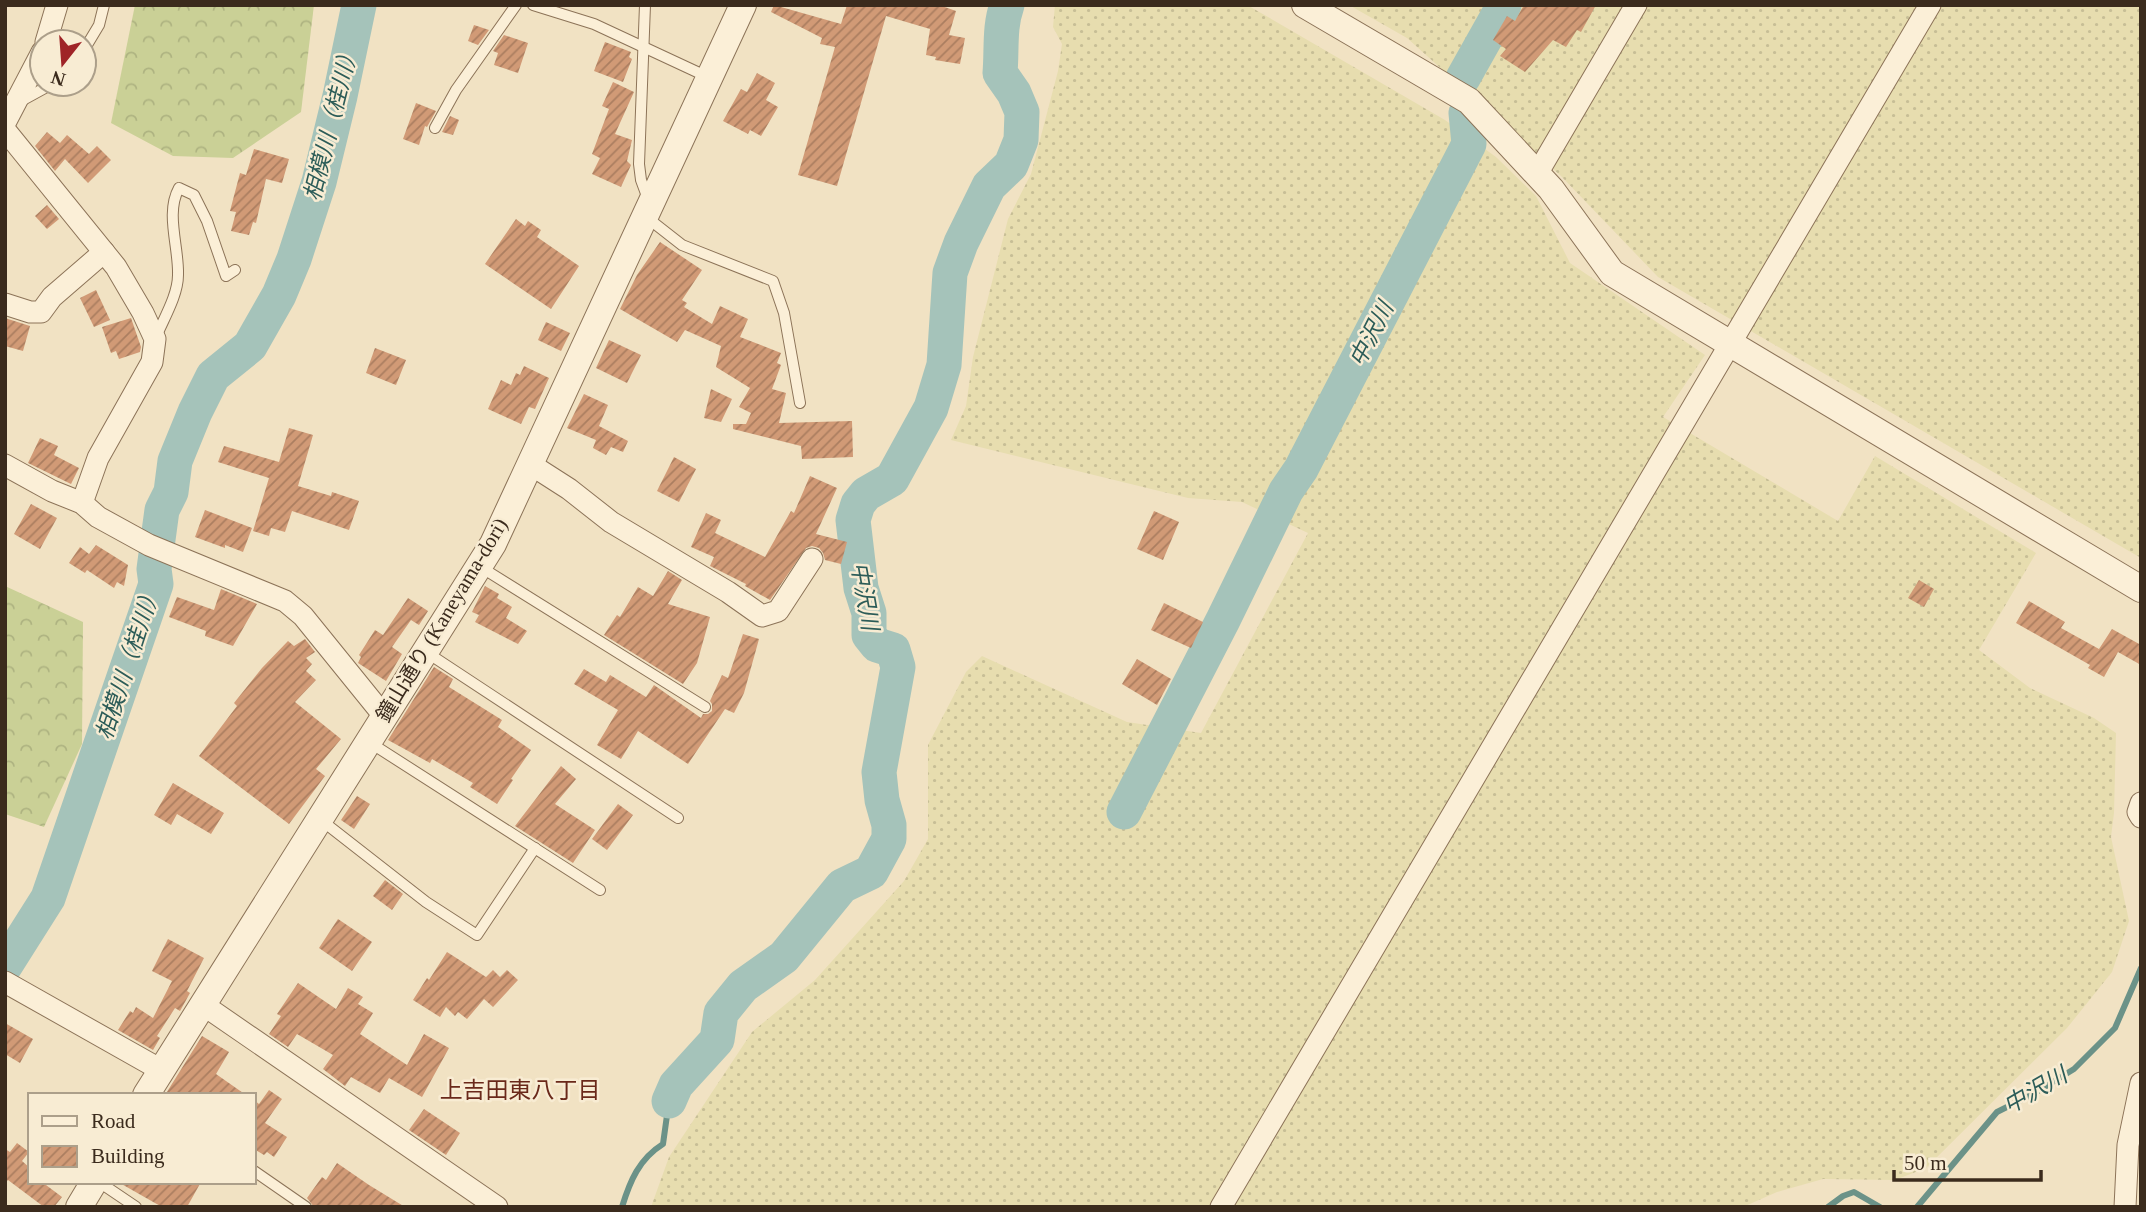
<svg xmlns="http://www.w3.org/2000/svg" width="2146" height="1212" viewBox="0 0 2146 1212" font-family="'Times New Roman','Noto Sans JP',serif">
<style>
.farmland{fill:url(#farmland-dots)}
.forest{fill:url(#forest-crowns)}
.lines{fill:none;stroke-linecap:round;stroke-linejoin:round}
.stream{stroke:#6b9288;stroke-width:6}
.river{stroke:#a5c3ba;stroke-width:35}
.building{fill:url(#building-hatch)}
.service-casing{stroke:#8c7358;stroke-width:12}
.minor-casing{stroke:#8c7358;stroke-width:23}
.tertiary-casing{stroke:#8c7358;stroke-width:28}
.service{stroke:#fbefd7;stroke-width:10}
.minor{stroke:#fbefd7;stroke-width:21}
.tertiary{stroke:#fbefd7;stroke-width:26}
.labels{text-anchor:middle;stroke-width:5;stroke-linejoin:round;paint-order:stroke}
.street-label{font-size:21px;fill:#3b2b1d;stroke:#f8ecd3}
.water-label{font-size:23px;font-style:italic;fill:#2c5c58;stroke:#f8ecd3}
.neighbourhood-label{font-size:23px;fill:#6a291a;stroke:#f8ecd3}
</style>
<defs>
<pattern id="farmland-dots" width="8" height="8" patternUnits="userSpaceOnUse" patternTransform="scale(1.75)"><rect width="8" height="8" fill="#e7ddaf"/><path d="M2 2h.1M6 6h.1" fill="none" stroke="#c7be96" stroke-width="1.8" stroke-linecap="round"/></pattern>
<pattern id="forest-crowns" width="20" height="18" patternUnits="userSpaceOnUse" patternTransform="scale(1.75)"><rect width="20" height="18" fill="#cad096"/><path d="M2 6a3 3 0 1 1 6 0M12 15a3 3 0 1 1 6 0" fill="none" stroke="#aeb381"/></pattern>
<pattern id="building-hatch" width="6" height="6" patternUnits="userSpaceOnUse" patternTransform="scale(1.75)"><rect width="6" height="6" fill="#d19a76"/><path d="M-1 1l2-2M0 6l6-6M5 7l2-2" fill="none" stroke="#ab7e60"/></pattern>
</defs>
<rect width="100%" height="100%" fill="#f1e2c3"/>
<g class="farmland">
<polygon points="1055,5 1247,5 1268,17 1445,120 1496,157 1536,196 1570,263 1705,355 1663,417 1838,521 1875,456 2036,553 1979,650 2030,688 2094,718 2116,733 2114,813 2111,837 2129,921 2112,972 2067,1028 1926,1168 1895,1180 1823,1179 1777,1192 1743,1207 651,1207 669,1157 752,1032 815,980 904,881 928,839 928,745 966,672 982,656 1127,722 1201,733 1308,533 1242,502 1188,498 951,440 966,406 973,357 1008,219 1031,174 1058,71 1062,44 1053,27"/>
<polygon points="1349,5 2141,5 2141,558 1658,277 1561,176 1407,38"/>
</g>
<g class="forest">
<polygon points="135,5 314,5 301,112 233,158 173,156 111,123"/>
<polygon points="5,586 83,622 82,744 44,827 5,814"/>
</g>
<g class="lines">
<g class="stream">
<path d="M622 1207C630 1181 639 1159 663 1144L669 1101"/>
<polyline points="1828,1207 1843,1196 1854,1192 1880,1207"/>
<polyline points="1917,1207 1997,1112 2035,1093 2074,1069 2115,1028 2141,968"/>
</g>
<g class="river">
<polyline points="1463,78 1504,5"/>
<polyline points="1124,812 1223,620 1286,491 1301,469 1469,144 1466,113"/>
<polyline points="5,966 48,898 156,584 154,569 162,510 171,492 175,461 195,412 213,376 250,346 279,295 294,259 319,182 340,96 359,5"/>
<path d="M669 1101 676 1085 717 1040 721 1013 743 986 784 957 842 886 871 872 889 839V825L882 800 879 772 898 667 893 650 877 645 869 635V613L861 588 853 520 858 504 866 494 892 479 931 408 944 365 950 273 961 243 989 186 1011 165 1021 140 1022 112 1014 93 1000 73C1002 50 999 27 1007 5"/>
</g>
</g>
<g class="building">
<polygon points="774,5 841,24 847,5 939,5 956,11 949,35 965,38 960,64 935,60 936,57 926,55 930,29 886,16 837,186 798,175 835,47 820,44 822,38 771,12"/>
<polygon points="1524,5 1596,5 1581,32 1577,30 1566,47 1553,40 1525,72 1500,56 1506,49 1493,40 1507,16 1515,21"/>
<polygon points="474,25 489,30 478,45 468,41"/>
<polygon points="504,35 528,43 518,73 494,65 498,53 493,51"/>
<polygon points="605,42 631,52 629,57 632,59 623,82 594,71"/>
<polygon points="757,73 775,83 766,100 778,107 761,136 750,130 748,134 723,121 741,89 747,92"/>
<polygon points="613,82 634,92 615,134 632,140 627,161 631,165 621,187 592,174 600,158 592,154 609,109 602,106"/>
<polygon points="416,103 436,111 427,127 425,126 419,145 403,139"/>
<polygon points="450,116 459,120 453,135 442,132"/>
<polygon points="47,132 60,143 67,135 89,154 97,146 111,160 88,183 65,159 55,171 35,146"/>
<polygon points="254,149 289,159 282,183 266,179 256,223 253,222 249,235 231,231 236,212 230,211 240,173 246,175"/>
<polygon points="47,205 59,219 47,229 35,216"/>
<polygon points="516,219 525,226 528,221 541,230 537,237 579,266 551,309 485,264"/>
<polygon points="660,242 702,270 682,300 687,303 684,307 712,324 720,306 748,319 740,337 781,353 777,363 781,365 772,389 786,393 779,423 852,421 853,457 802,459 801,446 733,429 733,424 746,424 751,413 739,407 750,388 716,367 721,346 685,330 677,342 620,309 637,275"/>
<polygon points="96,290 110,320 94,327 80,298"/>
<polygon points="5,318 30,326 23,351 5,346"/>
<polygon points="131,318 141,347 140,352 119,359 116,351 111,353 102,327"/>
<polygon points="546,322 570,333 561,351 538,340"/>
<polygon points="609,340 641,355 627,383 596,368"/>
<polygon points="375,348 406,360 396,385 366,373"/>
<polygon points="524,366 549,378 535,409 529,407 521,424 488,409 501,380 511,385 516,373 520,375"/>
<polygon points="711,389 732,399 721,422 704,418"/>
<polygon points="584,394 608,405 599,426 628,441 623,452 611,447 606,455 593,448 596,440 567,428"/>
<polygon points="289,428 313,435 298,486 331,496 332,492 359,501 349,530 292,511 285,532 271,528 269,536 253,531 269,478 218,462 224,446 279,462"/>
<polygon points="40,438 58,446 54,455 79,468 71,484 28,463"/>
<polygon points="674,457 696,469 679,502 657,491"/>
<polygon points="810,476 837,488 816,534 847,542 841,564 825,560 823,553 819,548 812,546 806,548 770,600 745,586 746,584 710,566 714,557 691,547 706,513 721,520 715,533 765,557 791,511 794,513"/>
<polygon points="31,504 57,518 40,549 14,534"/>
<polygon points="205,510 252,528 243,552 225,545 225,548 195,537"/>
<polygon points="1154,511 1179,522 1163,560 1137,549"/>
<polygon points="96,545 128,565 124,586 117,582 114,588 87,570 85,573 69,563 80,547 89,554"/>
<polygon points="668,571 682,580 668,604 710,617 697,663 683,684 604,635 617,615 620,617 638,587 653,596"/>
<polygon points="1919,580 1934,589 1924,607 1908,598"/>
<polygon points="485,586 499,594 497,598 512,607 506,618 527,631 518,644 475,622 479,615 472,612"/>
<polygon points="221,589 257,604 233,646 205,636 206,631 169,617 177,597 214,610"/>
<polygon points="408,598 428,611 419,625 411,620 392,647 402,654 386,681 358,663 361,657 359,655 375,630 383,635"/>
<polygon points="2029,601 2065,622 2061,628 2099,649 2112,629 2141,645 2141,665 2118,652 2104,677 2088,668 2090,665 2016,623"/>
<polygon points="1164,603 1203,622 1191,648 1151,630"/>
<polygon points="743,634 759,639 744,693 734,713 725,709 688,764 638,731 621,759 597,745 618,710 574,684 584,669 606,682 610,675 646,697 654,685 701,718 703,714 708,714 712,711 712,704 710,701 722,675 728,678"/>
<polygon points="305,639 315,652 306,658 312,664 306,671 316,680 295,702 341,739 316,769 325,776 289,824 199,756 237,706 234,703 262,668 288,641 294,646"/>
<polygon points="1137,659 1171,679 1157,705 1122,684"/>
<polygon points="434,667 453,679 449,687 502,720 498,727 531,750 511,779 513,780 497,804 470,787 473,783 432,759 430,763 388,740"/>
<polygon points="561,766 576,779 555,804 595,830 573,863 515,826"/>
<polygon points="173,783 224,813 211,834 177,814 171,825 154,815"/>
<polygon points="357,796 370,804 354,829 341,820"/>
<polygon points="618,804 633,815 607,850 592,839"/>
<polygon points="385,880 403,894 392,910 373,896"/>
<polygon points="338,919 372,942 352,971 319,948"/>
<polygon points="168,939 204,958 187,991 190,993 180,1011 175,1008 157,1036 160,1038 153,1050 118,1030 130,1011 133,1013 136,1007 153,1018 172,981 152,971"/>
<polygon points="447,952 486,977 493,970 500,977 507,970 518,980 493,1007 484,999 467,1019 458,1012 455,1016 446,1007 440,1017 413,1000 427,978 429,980"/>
<polygon points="298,983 336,1009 348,988 363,997 358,1004 373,1013 360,1034 407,1065 424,1034 449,1048 422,1097 389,1078 380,1093 351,1077 345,1086 323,1069 333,1055 297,1034 288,1047 269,1034 281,1016 277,1014"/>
<polygon points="5,1023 33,1039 20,1063 5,1054"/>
<polygon points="202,1036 229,1052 216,1074 246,1095 165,1095"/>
<polygon points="269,1090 282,1099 265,1123 287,1137 274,1157 267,1152 264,1155 254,1149 254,1100 259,1104"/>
<polygon points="424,1109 460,1133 446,1155 409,1130"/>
<polygon points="17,1143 29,1152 22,1161 30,1168 30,1182 42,1182 62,1197 54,1207 44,1207 8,1180 5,1183 5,1149 10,1152"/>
<polygon points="337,1163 369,1185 405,1207 314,1207 307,1198 322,1177 326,1180"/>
<polygon points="118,1182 201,1182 187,1207 162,1207"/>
</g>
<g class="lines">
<defs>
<g id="service">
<polyline points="533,5 594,24 710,78"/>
<polyline points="645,5 639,164 641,180 648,199"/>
<polyline points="84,50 99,25 104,5"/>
<polyline points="21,101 52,84"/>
<polyline points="435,128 456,90 516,5"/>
<polyline points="645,216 682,245 773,281 784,313 800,403"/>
<path d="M156 337C164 318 178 295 178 275 179 247 165 213 179 188L194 195 207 221 226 276 235 270"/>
<polyline points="479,566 705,707"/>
<polyline points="426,652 678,818"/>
<polyline points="369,742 600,890"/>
<polyline points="321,820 426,902 477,935 535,848"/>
<polyline points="254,1171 306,1207"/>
<polyline points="99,1182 136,1207"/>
</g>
<g id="minor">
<polyline points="46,42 57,5"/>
<polyline points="5,123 42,52"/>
<polyline points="5,130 116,267 143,313 155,339 152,362 98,458 82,503"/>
<polyline points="1537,174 1636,5"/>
<polyline points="5,304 30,312 41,312 52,297 104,252"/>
<polyline points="530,464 569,489 611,522 728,592 762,616 778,611 812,559"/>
<polyline points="5,465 52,491 82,503 98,517 149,545 285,601 303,616 384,716"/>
<polyline points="2141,803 2138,812 2141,817"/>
<polyline points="5,982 161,1070"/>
<polyline points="202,1004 497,1207"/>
<polyline points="1221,1207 1930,5"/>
<polyline points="2125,1207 2128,1145 2141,1083"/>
</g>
<g id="tertiary">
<polyline points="1305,5 1469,101 1551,189 1612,273 2141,589"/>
<polyline points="146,1095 493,544 743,5"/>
<polyline points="79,1207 94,1182"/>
</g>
</defs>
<use href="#service" class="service-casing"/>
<use href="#minor" class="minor-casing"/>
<use href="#tertiary" class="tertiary-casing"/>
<use href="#service" class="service"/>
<use href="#minor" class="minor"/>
<use href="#tertiary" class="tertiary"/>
</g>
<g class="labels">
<g class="street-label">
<text transform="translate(442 620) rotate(-59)" y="7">鐘山通り (Kaneyama-dori)</text>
</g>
<g class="water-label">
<text transform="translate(331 122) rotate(-76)" y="8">相模川（桂川）</text>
<text transform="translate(1371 334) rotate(-63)" y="8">中沢川</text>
<text transform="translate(865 596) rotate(80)" y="8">中沢川</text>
<text transform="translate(128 662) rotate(-72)" y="8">相模川（桂川）</text>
<text transform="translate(2035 1090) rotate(-30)" y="8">中沢川</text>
</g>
<g class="neighbourhood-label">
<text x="520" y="1098">上吉田東八丁目</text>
</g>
</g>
<rect width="2146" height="1212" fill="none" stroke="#3b2b1d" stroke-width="14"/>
<rect x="28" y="1093" width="228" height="91" fill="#f8ecd3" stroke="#ac9f8a" stroke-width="2"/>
<rect x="42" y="1116" width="35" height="10" fill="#fbefd7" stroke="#ac9f8a" stroke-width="2"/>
<text x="91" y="1128" font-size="21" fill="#3b2b1d">Road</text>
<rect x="42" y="1146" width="35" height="21" fill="url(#building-hatch)" stroke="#ac9f8a" stroke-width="2"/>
<text x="91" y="1163" font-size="21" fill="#3b2b1d">Building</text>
<g transform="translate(63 63) rotate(197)"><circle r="33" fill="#f8ecd3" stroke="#ac9f8a" stroke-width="2"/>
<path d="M0-5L12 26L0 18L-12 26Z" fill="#9f2427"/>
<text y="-10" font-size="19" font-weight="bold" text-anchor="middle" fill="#3b2b1d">N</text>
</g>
<path d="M1894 1170v10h147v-10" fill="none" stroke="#3b2b1d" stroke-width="3.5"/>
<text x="1904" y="1170" font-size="21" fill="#3b2b1d" stroke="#f8ecd3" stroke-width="5" paint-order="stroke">50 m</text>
</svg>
